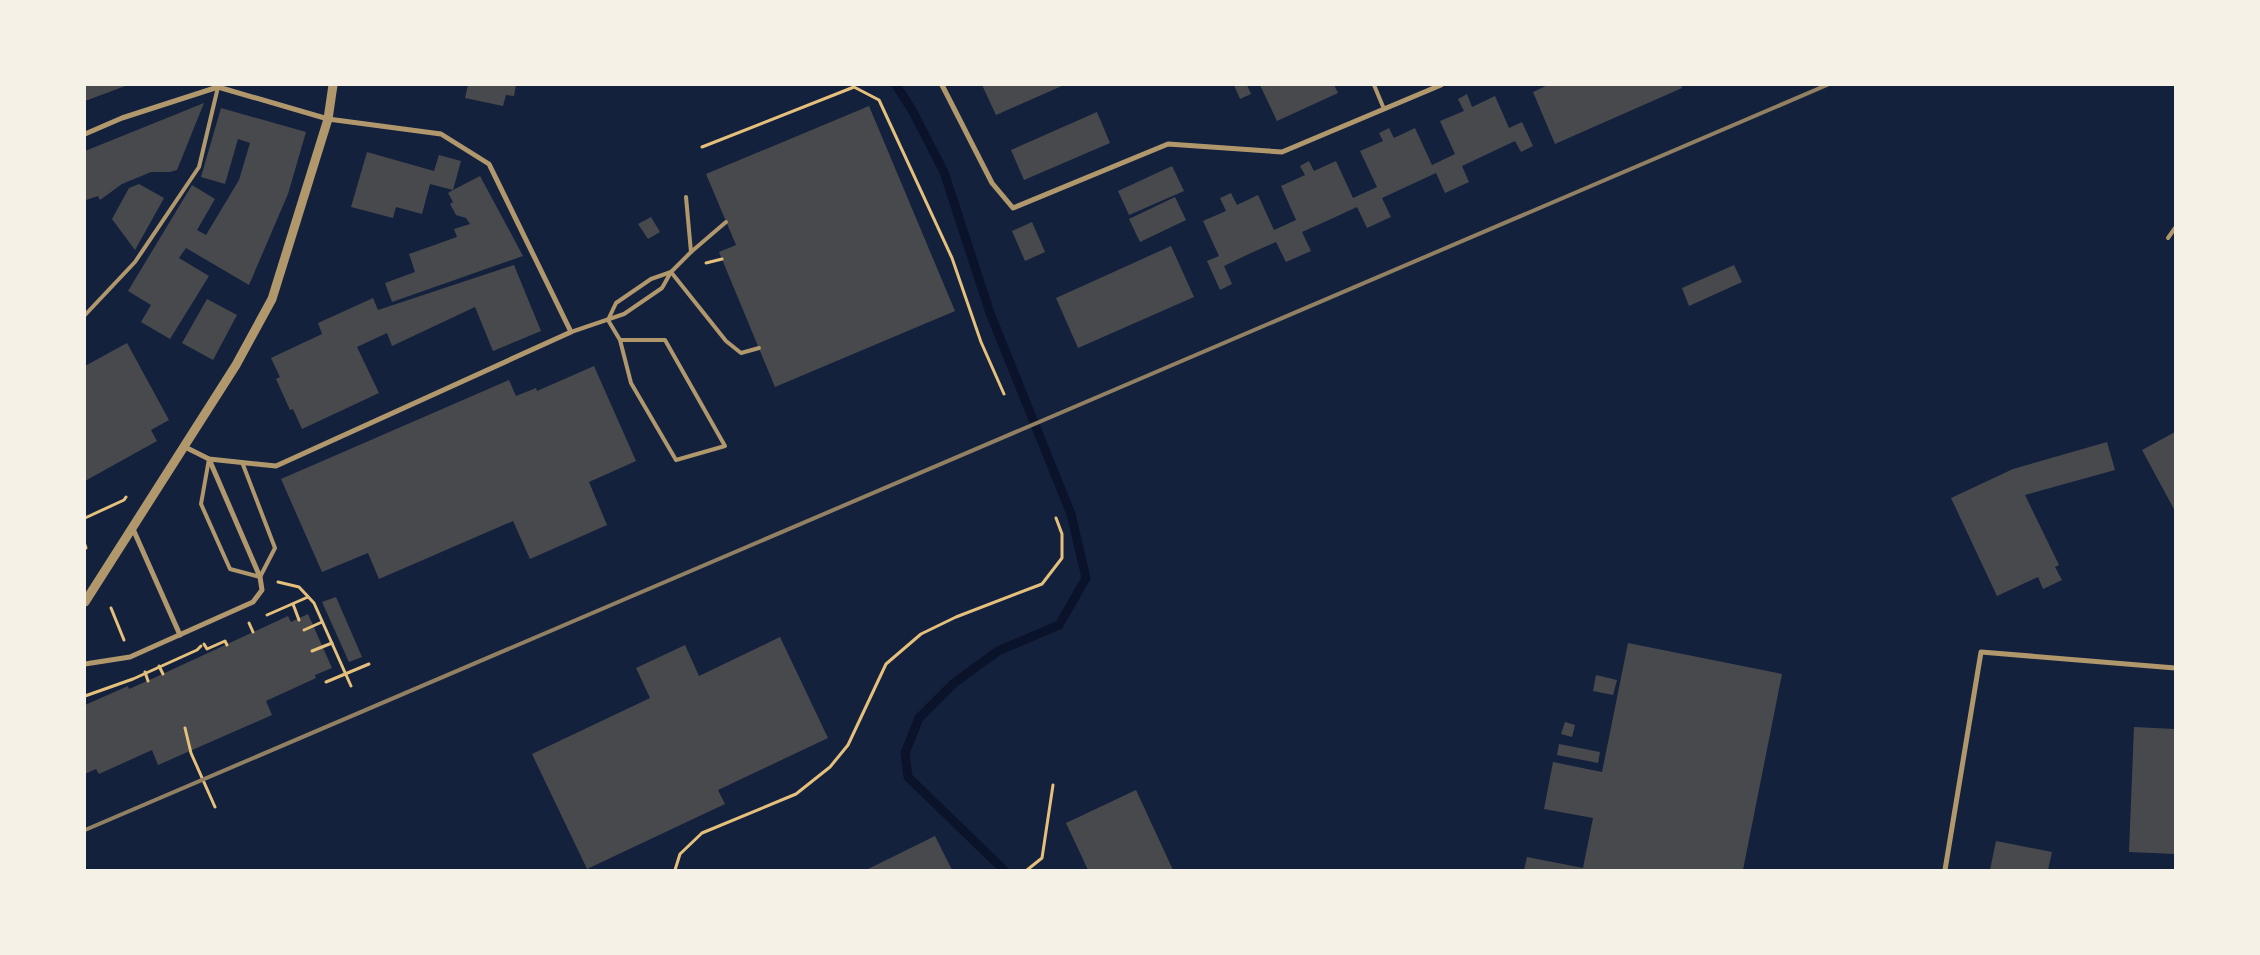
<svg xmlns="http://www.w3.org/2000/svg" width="2260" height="955" viewBox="0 0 2260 955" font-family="'Archivo Narrow',sans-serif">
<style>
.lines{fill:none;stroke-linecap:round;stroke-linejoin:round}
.stream{stroke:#0b132b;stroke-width:9}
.building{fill:#48494c}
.path{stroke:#e5c07b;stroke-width:3}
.service{stroke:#b1986c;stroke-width:4}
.minor{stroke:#b1986c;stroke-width:5}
.tertiary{stroke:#b1986c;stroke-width:9}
.rail{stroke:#918062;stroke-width:4}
</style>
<rect width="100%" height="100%" fill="#14213d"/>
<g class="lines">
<polyline class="stream" points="896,85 912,110 944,172 990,313 1071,514 1086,578 1059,625 998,651 954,683 919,718 905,753 908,777 1004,870"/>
</g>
<g class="building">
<polygon points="85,85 128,85 85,101"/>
<polygon points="468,85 516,85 514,96 506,95 503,106 465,98"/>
<polygon points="982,85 1064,85 996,115"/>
<polygon points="1234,85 1247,85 1251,94 1240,99"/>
<polygon points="1260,85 1334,85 1338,93 1277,121"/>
<polygon points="1548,85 1681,85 1682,88 1555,144 1533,92"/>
<polygon points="1467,94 1472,107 1495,96 1509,128 1522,122 1533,146 1521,152 1515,141 1462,166 1469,182 1445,193 1436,173 1382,198 1391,217 1367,228 1357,207 1331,219 1302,232 1311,251 1286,262 1276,242 1251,253 1224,266 1232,284 1220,290 1207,261 1219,256 1203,221 1226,211 1220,198 1231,193 1237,205 1258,195 1274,230 1296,220 1281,186 1305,175 1300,166 1309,161 1314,171 1336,161 1353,198 1377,187 1360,151 1383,141 1379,133 1389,128 1394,138 1415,128 1432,165 1455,154 1440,121 1464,111 1458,99"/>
<polygon points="204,103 177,170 170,172 151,172 122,184 100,200 98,196 86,200 85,151"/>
<polygon points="869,106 955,311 775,387 719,252 736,245 706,174"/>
<polygon points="221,108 306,132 288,194 249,285 186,248 179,258 209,276 170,339 141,322 151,305 128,291 192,185 215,199 197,230 206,235 239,180 250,143 238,139 225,184 201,177"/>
<polygon points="1097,112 1110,143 1024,180 1011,150"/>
<polygon points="367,152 434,171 439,155 461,161 453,190 480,176 523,256 392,302 385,283 415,272 409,254 457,237 454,229 470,224 466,218 456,215 450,204 453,202 448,193 453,190 430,184 422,214 396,207 393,218 351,207"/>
<polygon points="1172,166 1184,191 1129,215 1118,191"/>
<polygon points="139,184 164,198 135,250 112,219 129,188"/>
<polygon points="1175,197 1186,220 1140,242 1129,219"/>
<polygon points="651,217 660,232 648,239 638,224"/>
<polygon points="1032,222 1045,252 1025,261 1012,231"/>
<polygon points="1171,246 1194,297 1078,348 1056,298"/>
<polygon points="514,265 541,331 493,351 475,307 392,346 387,333 357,347 379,393 302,429 293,409 290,410 276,379 280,377 271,358 322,334 318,323 373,298 378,310"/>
<polygon points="1734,265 1742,282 1689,306 1682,288"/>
<polygon points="207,299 237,315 213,360 182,343"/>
<polygon points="127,343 169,420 151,430 157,441 85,481 85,366"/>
<polygon points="594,366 636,461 589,482 607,525 530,559 513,521 379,579 368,553 322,572 281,479 509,380 516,396 536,388 537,391"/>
<polygon points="2175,432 2175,511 2142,450"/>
<polygon points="2107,442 2115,470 2025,495 2059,565 2055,567 2062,580 2043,589 2038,577 1997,596 1951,498 2013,469"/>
<polygon points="336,597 362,657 349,662 322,602"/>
<polygon points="308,614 332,668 315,675 316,678 266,701 272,715 158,765 152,750 99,774 96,769 85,774 85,705 128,686 129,689 156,677 288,616 291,622"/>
<polygon points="780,637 828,738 718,790 725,804 587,869 532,754 650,698 636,668 685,645 699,676"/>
<polygon points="1628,643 1782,674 1743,870 1524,870 1527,857 1583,868 1593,818 1544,809 1553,762 1602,772"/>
<polygon points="1596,675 1617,680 1613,695 1593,691"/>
<polygon points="1565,722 1575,725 1572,737 1561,734"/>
<polygon points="2134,727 2175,729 2175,854 2129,852"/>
<polygon points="1559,744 1600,752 1598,763 1557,755"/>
<polygon points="1136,790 1173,870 1088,870 1066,823"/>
<polygon points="935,836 952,870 866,870"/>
<polygon points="1996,841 2052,852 2048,870 1990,870"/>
</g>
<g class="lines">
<g class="path">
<polyline points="702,147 854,87 879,100 952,258 981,342 1004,394"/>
<polyline points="706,263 722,259"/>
<polyline points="85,518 124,500 126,497"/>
<polyline points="85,545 86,548"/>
<polyline points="278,582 299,587 314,603 351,686"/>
<polyline points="293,604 299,620"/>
<polyline points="111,608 124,640"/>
<polyline points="267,615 308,597"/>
<polyline points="249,623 253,632"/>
<polyline points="304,630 322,622"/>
<polyline points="204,644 207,649 225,641 227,645"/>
<polyline points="312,651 332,643"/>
<polyline points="159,666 163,674"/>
<polyline points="145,672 148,681"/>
<polyline points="326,682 369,664"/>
<polyline points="85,696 133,679 197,650 201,646"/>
<polyline points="185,728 191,753 215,807"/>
<polyline points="675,870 680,854 702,833 796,794 830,767 848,745 886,664 921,634 956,617 1042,584 1062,558 1062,534 1056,518"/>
<polyline points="1027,870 1042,858 1053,785"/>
</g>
<g class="service">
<polyline points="1374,85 1384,109"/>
<polyline points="2168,238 2175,228"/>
<polyline points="691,252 726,222"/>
<polyline points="671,272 726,341 741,353 759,348"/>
<polyline points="85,315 135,262 199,167 218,87"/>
<polyline points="608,320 620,340 631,383 676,460 725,446 665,340 620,340"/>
<polyline points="608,320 616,303 651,279 671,272"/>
<polyline points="571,332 624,314 662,288 671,272 691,252 686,197"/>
<polyline points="209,459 201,504 230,569 260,577 275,548 242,462"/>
</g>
<g class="minor">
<polyline points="942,85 992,183 1013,208 1168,144 1282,152 1441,85"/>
<polyline points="85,134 122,118 218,87 328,119 441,134 489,164 571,332 276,466 209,459 185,447"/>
<polyline points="133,529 180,635"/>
<polyline points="85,664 130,657 253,602 262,590 260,577 209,459"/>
<polyline points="1945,870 1981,652 2175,668"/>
</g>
<polyline class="tertiary" points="85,602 236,365 272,299 328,119 333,85"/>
<polyline class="rail" points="85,830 1827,85"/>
</g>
<rect width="2260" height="955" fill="none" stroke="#f6f1e7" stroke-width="172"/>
</svg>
